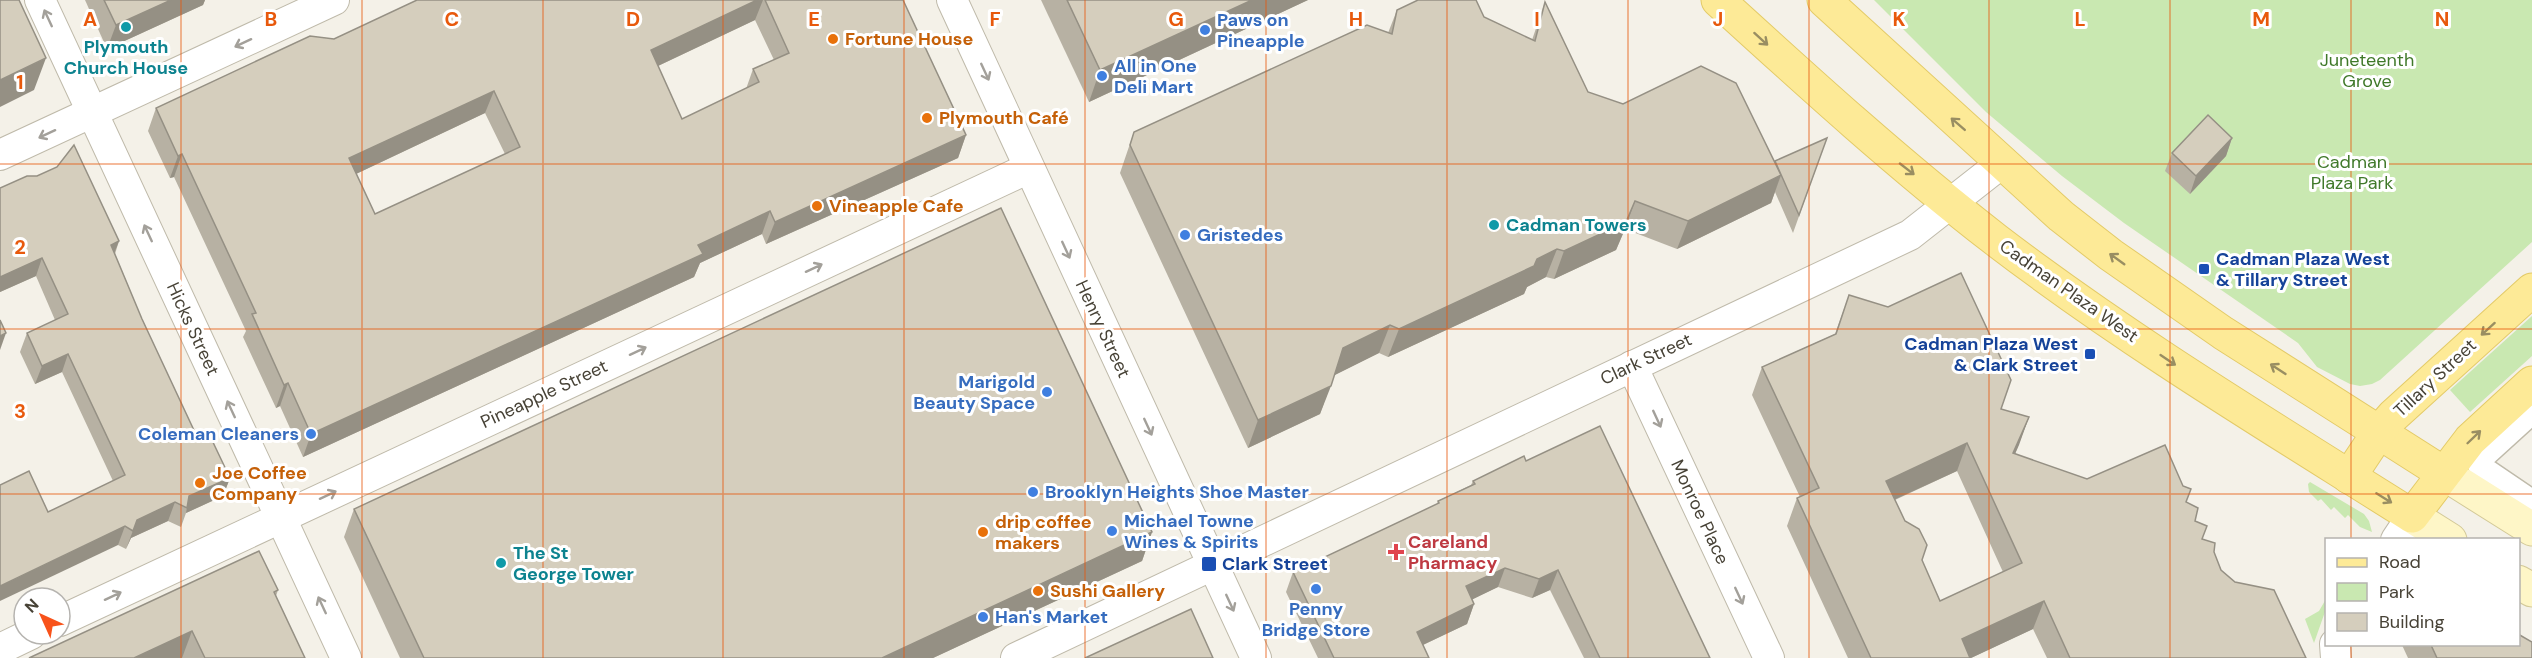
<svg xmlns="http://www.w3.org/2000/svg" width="2532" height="658" viewBox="0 0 2532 658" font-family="'DM Sans',sans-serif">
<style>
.green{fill:#c9e8b1}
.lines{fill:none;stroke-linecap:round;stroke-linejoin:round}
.pedestrian-casing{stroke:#bfbaaa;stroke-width:25}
.minor-casing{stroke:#bfbaaa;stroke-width:32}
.secondary-casing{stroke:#d3c998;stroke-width:35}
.primary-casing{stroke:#e3ca67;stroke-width:35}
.pedestrian{stroke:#fff;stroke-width:22}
.minor{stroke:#fff;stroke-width:30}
.secondary{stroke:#fef6c7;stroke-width:33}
.primary{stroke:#fdea97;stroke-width:33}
.wall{fill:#b7b1a3;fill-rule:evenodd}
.shaded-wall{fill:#959084}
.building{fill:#d5cebd;stroke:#959084;stroke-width:1.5;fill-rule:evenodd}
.oneway{stroke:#a3a09a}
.oneway2{stroke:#998e62}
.grid{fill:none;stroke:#e8590c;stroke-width:1.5;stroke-opacity:0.55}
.culture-dot{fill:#0f9aa8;stroke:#fff;stroke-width:2}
.shop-dot{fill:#3f7fe0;stroke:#fff;stroke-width:2}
.food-dot{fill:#e8710a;stroke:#fff;stroke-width:2}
.transit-dot{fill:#1a4fb4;stroke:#fff;stroke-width:2}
.health-dot{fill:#e0444e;stroke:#fff;stroke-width:2}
.labels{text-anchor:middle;stroke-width:6;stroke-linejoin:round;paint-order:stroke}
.shop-label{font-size:18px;font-weight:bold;fill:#366cbe;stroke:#fff;text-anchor:start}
.food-label{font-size:18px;font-weight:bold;fill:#c56008;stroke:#fff;text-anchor:start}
.culture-label{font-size:18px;font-weight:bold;fill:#0d838f;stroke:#fff;text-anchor:start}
.park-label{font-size:18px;fill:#40792a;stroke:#fff}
.transit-label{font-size:18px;font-weight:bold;fill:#164399;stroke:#fff;text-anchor:start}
.street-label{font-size:18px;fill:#474236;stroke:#fff}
.health-label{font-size:18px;font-weight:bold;fill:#be3a42;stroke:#fff;text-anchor:start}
.grid-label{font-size:20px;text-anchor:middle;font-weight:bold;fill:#e8590c;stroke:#fff;stroke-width:6;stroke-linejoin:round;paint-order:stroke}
</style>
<rect width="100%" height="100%" fill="#f4f1e8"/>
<g class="green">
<polygon points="1874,0 2532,0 2532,242 2380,380 2372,384 2360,386 2350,384 2317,367 2298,343 2124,223 2062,176 1986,112"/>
<polygon points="2532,316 2532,356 2470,412 2450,390"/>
<polygon points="2310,482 2364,514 2369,521 2372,532 2360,527 2348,515 2345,518 2334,507 2331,510 2321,499 2318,501 2309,492 2308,484"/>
<polygon points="2326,599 2326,609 2314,643 2305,619 2319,611"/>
</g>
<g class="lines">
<defs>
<polyline id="pedestrian" points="2532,413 2479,461 2479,465 2529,499 2532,499"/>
<g id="minor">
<polyline points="40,0 346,658"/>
<polyline points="952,0 1256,658"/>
<polyline points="0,155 334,0"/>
<polyline points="1632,366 1769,658"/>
<polyline points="2396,540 2412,516"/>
<polyline points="60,621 1029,168"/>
<polyline points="2335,644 2336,658"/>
<polyline points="0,649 31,634"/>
<polyline points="1016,658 1910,235 2003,162"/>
</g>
<g id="secondary">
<polyline points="2443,473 2532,529"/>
<polyline points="2412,516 2450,540"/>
<polyline points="2518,582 2532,590"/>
</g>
<g id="primary">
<path d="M1718 0C1809 83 1899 165 1996 240 2128 341 2271 427 2412 516L2470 440 2532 383"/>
<polyline points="1824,0 2061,216 2111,255 2223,333 2443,473"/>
<polyline points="2349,477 2379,432 2393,416 2532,290"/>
</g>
</defs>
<use href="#pedestrian" class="pedestrian-casing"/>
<use href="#minor" class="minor-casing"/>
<use href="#secondary" class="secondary-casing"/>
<use href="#primary" class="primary-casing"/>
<use href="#pedestrian" class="pedestrian"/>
<use href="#minor" class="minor"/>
<use href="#secondary" class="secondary"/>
<use href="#primary" class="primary"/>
</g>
<g class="wall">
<polygon points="85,0 205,0 203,5 107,49"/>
<path d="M417 0H903L966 135 958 158 766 244 762 234 700 263 694 277 303 457 280 406 276 408 243 337 246 331 174 177 170 178 148 131 156 108 334 39ZM755 20 774 60 753 69 746 89 682 119 658 66ZM485 113 505 154 375 214 356 174Z"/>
<polygon points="1041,0 1308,0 1089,102"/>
<polygon points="1545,2 1588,92 1775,163 1775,161 1827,138 1793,233 1775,192 1771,203 1677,249 1625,229 1616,250 1554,279 1546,277 1527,287 1524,294 1388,357 1379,353 1334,375 1320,414 1248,448 1120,173 1134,132 1388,33 1397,10 1484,17 1532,40"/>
<polygon points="2232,138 2226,156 2190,194 2165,171 2172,153"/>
<polygon points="37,176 119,241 115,254 142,319 199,441 230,478 223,496 186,513 181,527 168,521 131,538 126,549 118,545 48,512 113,481 62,372 35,384 20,352 27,333 55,320 36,276 0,292 0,188"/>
<path d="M1849 295 2001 409 2029 417 2015 454 2087 479 2186 502 2202 539 2214 552 2221 570 2306 658H2047L2033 629 1971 658H1848L1787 526 1797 498 1800 497 1752 395 1762 367 1835 334ZM1957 471 2003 572 1940 601 1895 500Z"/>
<polygon points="1526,461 1710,658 1584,658 1550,590 1532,598 1498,587 1472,599 1474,604 1467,624 1423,645 1429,658 1318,658 1286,592 1293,572 1437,504 1438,501 1471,485 1473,481"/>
<polygon points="354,509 1152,532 1142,561 933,658 400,658 344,537"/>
<polygon points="278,590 276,596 305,658 29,658"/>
<polygon points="2402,645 2518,645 2532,658 2408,658"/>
</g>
<g class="shaded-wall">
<polygon points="171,0 205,0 203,5 107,49 116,25"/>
<polygon points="757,0 763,0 755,20 643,73 651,50"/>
<polygon points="1252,0 1308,0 1089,102 1100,70"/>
<polygon points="46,58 34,90 0,107 0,80"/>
<polygon points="494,91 485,113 341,181 349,158"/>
<polygon points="966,135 958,158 766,244 775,222"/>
<polygon points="2232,138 2226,156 2190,194 2196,176"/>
<polygon points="182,154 174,177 170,178 178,156"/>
<polygon points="1781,175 1771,203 1677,249 1688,221"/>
<polygon points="1635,201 1625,229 1616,250 1554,279 1564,251"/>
<polygon points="770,211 762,234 700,263 694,277 303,457 311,434 698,245"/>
<polygon points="119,241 112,259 111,245"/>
<polygon points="1557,249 1546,277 1527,287 1524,294 1388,357 1399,329"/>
<polygon points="42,258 36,276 0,292 0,277"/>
<polygon points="1390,325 1379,353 1333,376 1343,348"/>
<polygon points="6,333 0,350 0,336"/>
<polygon points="68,354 62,372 35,384 42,366"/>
<polygon points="288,383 280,406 276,408 284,385"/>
<polygon points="1331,386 1320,414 1248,448 1258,420"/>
<polygon points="2029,417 2019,445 2003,481 2013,453"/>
<polygon points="1967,443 1957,471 1876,508 1886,481"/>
<polygon points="230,478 223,496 186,513 189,496"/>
<polygon points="175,502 168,521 131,538 126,549 137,520"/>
<polygon points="125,526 118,545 0,601 0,586"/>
<polygon points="1152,532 1142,561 933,658 882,658"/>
<polygon points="1505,568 1498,587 1459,606 1466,586"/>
<polygon points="1558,570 1550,590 1532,598 1539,579"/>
<polygon points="2044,601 2033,629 1971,658 1955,658 1962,639"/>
<polygon points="1474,604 1467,624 1410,651 1417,632"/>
<polygon points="192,631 182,658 134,658"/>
</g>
<g class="building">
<polygon points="0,0 19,0 46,58 0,80"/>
<polygon points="104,0 171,0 116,25"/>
<path d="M417 0H757L651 50 682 119 759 82 753 69 789 53 765 0H903L966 135 775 222 770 211 698 245 703 254 311 434 288 383 284 385 252 314 256 313 182 154 178 156 156 108 310 36 334 39ZM494 91 520 147 375 214 349 158Z"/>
<polygon points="1067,0 1252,0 1100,70"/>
<polygon points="1418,0 1476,0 1484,17 1535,41 1545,2 1588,92 1623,104 1701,66 1736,83 1781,175 1688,221 1635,201 1626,222 1564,251 1557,249 1537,259 1534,266 1399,329 1390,325 1343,348 1331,386 1258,420 1130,145 1134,132 1367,25 1392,34 1397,10"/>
<polygon points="2208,115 2232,138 2196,176 2172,153"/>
<polygon points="1827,138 1799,215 1775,161"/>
<polygon points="74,145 119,241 111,245 142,319 199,441 210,436 230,478 189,496 187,508 175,502 137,520 133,531 125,526 0,586 0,485 29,471 48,512 125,475 68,354 42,366 27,333 68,314 42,258 0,277 0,188 27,176 37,176 57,167"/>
<polygon points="1001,208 1152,532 882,658 424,658 354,509"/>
<path d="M1961 273 2011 380 2001 409 2029 417 2013 453 2087 479 2165 445 2183 486 2191 489 2186 502 2198 508 2195 521 2207 526 2202 539 2215 543 2214 552 2221 570 2235 582 2274 590 2306 658H2070L2044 601 1962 639 1970 658H1871L1797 498 1819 488 1762 367 1836 334 1849 295 1888 307ZM1967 443 2022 563 1940 601 1922 560 1927 545 1919 529 1905 521 1886 481Z"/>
<polygon points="0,320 6,333 0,336"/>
<polygon points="1600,426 1710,658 1600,658 1558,570 1539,579 1505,568 1466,586 1474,604 1417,632 1429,658 1334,658 1293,572 1439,503 1438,501 1475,484 1473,481 1524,456 1526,461"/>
<polygon points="259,551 278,590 274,592 305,658 205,658 192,631 134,658 29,658"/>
<polygon points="1191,609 1213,658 1085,658"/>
<polygon points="2518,634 2532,642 2532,658 2437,658 2431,645 2518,645"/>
</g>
<defs><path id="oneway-shaft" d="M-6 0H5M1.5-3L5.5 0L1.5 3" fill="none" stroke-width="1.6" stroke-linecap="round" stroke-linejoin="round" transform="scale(1.5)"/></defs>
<g class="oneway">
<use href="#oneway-shaft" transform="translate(48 18) rotate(-115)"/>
<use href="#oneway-shaft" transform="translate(243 43) rotate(155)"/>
<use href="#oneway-shaft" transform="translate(985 72) rotate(65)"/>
<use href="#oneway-shaft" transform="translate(47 134) rotate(155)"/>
<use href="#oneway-shaft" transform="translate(148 233) rotate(-115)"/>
<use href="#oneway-shaft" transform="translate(1066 250) rotate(65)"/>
<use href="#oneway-shaft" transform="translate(814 268) rotate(-25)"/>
<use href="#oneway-shaft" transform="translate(638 351) rotate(-25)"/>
<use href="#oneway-shaft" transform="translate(231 409) rotate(-115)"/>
<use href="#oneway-shaft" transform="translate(1657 419) rotate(65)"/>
<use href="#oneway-shaft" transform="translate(1148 427) rotate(65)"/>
<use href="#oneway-shaft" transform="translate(328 495) rotate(-25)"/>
<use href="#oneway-shaft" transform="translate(113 596) rotate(-25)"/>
<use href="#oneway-shaft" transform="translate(1739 596) rotate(65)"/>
<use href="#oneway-shaft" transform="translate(1230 603) rotate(65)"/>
<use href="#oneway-shaft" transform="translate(322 605) rotate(-115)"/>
</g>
<g class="oneway2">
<use href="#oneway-shaft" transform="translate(1761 39) rotate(42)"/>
<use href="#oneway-shaft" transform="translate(1958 124) rotate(-139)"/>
<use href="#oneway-shaft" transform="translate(1907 169) rotate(38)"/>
<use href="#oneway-shaft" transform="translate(2117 259) rotate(-144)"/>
<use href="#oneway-shaft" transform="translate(2488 329) rotate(138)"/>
<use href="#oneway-shaft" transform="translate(2168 360) rotate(34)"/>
<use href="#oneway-shaft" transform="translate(2278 369) rotate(-147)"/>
<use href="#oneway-shaft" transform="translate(2474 437) rotate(-44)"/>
<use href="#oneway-shaft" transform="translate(2384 498) rotate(32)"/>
</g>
<path class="grid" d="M181 0V658M362 0V658M543 0V658M723 0V658M904 0V658M1085 0V658M1266 0V658M1447 0V658M1628 0V658M1809 0V658M1989 0V658M2170 0V658M2351 0V540M0 164H2532M0 329H2532M0 494H2532M2351 644V658"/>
<g class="culture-dot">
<circle cx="126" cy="27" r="6"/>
<circle cx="1494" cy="225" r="6"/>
<circle cx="501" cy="563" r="6"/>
</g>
<g class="shop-dot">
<circle cx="1205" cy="30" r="6"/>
<circle cx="1102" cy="76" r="6"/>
<circle cx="1185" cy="235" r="6"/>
<circle cx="1047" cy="392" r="6"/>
<circle cx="311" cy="434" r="6"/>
<circle cx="1033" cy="492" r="6"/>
<circle cx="1112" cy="531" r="6"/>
<circle cx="1316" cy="589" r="6"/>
<circle cx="983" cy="617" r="6"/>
</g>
<g class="food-dot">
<circle cx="833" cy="39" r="6"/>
<circle cx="927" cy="118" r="6"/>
<circle cx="817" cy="206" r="6"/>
<circle cx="200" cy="483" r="6"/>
<circle cx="983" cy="532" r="6"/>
<circle cx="1038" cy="591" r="6"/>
</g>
<g class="transit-dot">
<rect x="2198" y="263" width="12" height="12" rx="3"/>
<rect x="2084" y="348" width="12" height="12" rx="3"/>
<rect x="1201" y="556" width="16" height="16" rx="3"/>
</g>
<path class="health-dot" d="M1393 543h6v6h6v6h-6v6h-6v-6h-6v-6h6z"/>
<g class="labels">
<g class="shop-label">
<text x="1217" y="26">Paws on<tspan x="1217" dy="21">Pineapple</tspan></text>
<text x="1114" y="72">All in One<tspan x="1114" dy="21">Deli Mart</tspan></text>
<text x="1197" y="241">Gristedes</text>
<text x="1035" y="388" text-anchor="end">Marigold<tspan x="1035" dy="21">Beauty Space</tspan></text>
<text x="299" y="440" text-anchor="end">Coleman Cleaners</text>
<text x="1045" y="498">Brooklyn Heights Shoe Master</text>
<text x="1124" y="527">Michael Towne<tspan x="1124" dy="21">Wines &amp; Spirits</tspan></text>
<text x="1316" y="615" text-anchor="middle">Penny<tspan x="1316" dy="21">Bridge Store</tspan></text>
<text x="995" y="623">Han's Market</text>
</g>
<g class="food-label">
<text x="845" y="45">Fortune House</text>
<text x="939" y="124">Plymouth Café</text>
<text x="829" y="212">Vineapple Cafe</text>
<text x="212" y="479">Joe Coffee<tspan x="212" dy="21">Company</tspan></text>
<text x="995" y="528">drip coffee<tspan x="995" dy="21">makers</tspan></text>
<text x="1050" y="597">Sushi Gallery</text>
</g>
<g class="culture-label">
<text x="126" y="53" text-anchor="middle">Plymouth<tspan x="126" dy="21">Church House</tspan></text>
<text x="1506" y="231">Cadman Towers</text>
<text x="513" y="559">The St<tspan x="513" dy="21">George Tower</tspan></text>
</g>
<g class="park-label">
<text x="2367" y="66">Juneteenth<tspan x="2367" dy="21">Grove</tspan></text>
<text x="2352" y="168">Cadman<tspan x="2352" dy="21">Plaza Park</tspan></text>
</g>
<g class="transit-label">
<text x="2216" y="265">Cadman Plaza West<tspan x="2216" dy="21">&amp; Tillary Street</tspan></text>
<text x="2078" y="350" text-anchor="end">Cadman Plaza West<tspan x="2078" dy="21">&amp; Clark Street</tspan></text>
<text x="1222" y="570">Clark Street</text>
</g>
<g class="street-label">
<text transform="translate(2069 291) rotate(35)" y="6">Cadman Plaza West</text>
<text transform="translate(193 329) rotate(65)" y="6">Hicks Street</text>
<text transform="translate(1103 329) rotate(65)" y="6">Henry Street</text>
<text transform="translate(1646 359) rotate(-25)" y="6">Clark Street</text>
<text transform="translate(2435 378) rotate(-43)" y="6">Tillary Street</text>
<text transform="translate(544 394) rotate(-25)" y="6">Pineapple Street</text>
<text transform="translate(1700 512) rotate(65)" y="6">Monroe Place</text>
</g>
<g class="health-label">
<text x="1408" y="548">Careland<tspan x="1408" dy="21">Pharmacy</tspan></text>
</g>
</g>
<g class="grid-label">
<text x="90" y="26">A</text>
<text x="271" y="26">B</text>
<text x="452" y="26">C</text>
<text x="633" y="26">D</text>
<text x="814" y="26">E</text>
<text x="995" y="26">F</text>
<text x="1176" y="26">G</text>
<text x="1356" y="26">H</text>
<text x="1537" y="26">I</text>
<text x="1718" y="26">J</text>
<text x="1899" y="26">K</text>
<text x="2080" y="26">L</text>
<text x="2261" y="26">M</text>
<text x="2442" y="26">N</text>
<text x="20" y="89">1</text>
<text x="20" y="254">2</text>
<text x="20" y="418">3</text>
</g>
<rect x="2325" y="538" width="195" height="108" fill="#ffffff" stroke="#b5b3af" stroke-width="1.5"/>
<rect x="2337" y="558" width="30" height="9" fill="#fdea97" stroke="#b5b3af" stroke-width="1.5"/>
<text x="2379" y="568" font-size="18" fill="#474236">Road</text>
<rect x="2337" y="583" width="30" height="18" fill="#c9e8b1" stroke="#b5b3af" stroke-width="1.5"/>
<text x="2379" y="598" font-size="18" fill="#474236">Park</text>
<rect x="2337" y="613" width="30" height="18" fill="#d5cebd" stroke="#b5b3af" stroke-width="1.5"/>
<text x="2379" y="628" font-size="18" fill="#474236">Building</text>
<g transform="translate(42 616) rotate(315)"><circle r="28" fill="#ffffff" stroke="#b5b3af" stroke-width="1.5"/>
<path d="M0-4.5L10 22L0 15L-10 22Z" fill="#f8521a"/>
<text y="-9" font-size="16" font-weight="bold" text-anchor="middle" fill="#474236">N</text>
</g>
</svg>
